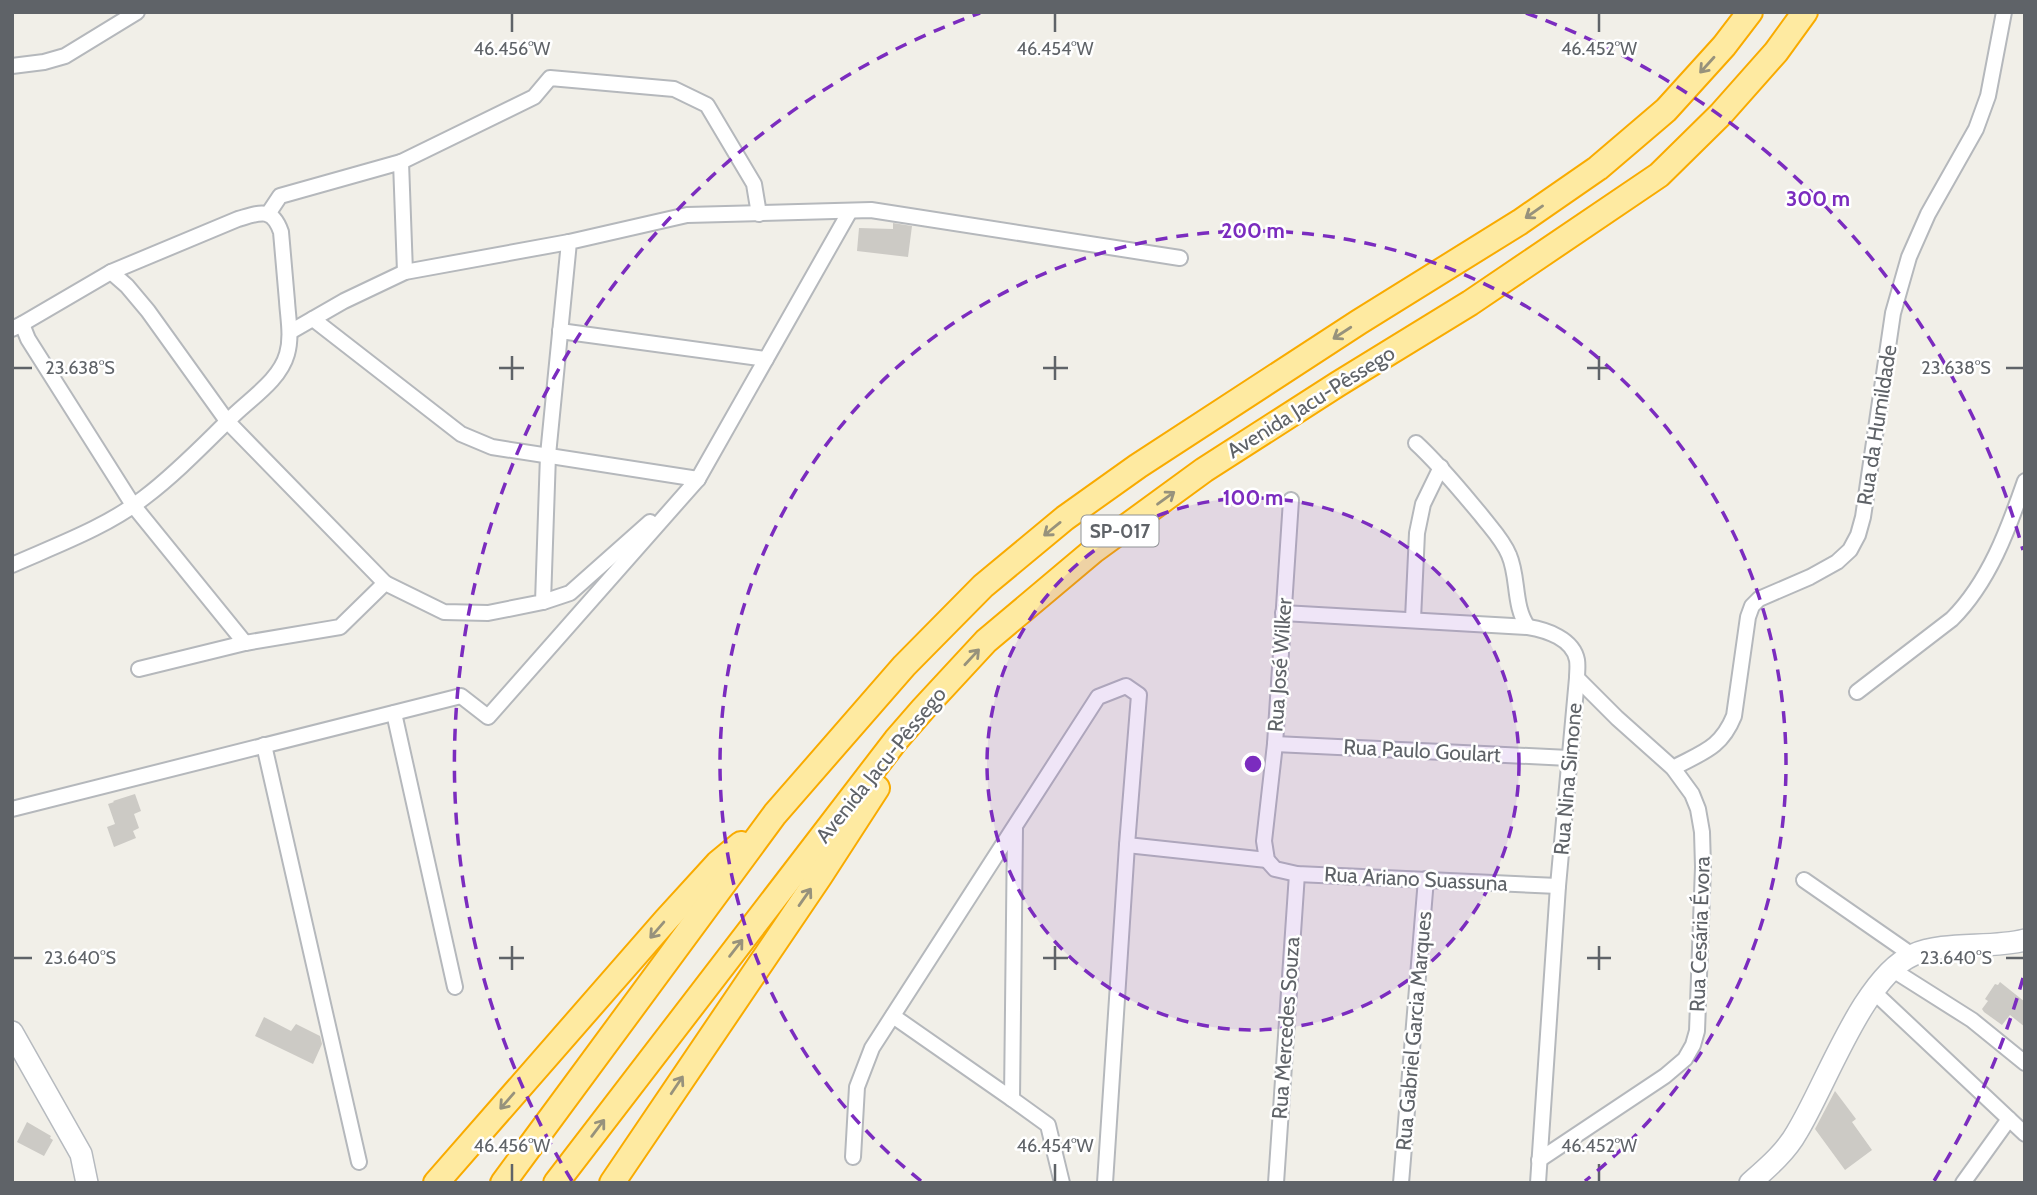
<svg xmlns="http://www.w3.org/2000/svg" width="2037" height="1195" viewBox="0 0 2037 1195" font-family="Cabin,sans-serif">
<style>
.building{fill:#cccac5}
.lines{fill:none;stroke-linecap:round;stroke-linejoin:round}
.minor-casing{stroke:#b5b8bc;stroke-width:18}
.secondary-casing{stroke:#b6babf;stroke-width:24}
.trunk-casing{stroke:#f9ab00;stroke-width:28}
.minor{stroke:#fff;stroke-width:14}
.secondary{stroke:#fff;stroke-width:21}
.trunk{stroke:#feeaa1;stroke-width:24}
.oneway{stroke:#97927c}
.ticks{fill:none;stroke:#5f6368;stroke-width:2.5}
.ring{fill:none;stroke:#7b2cbf;stroke-width:3.5;stroke-dasharray:12 9}
.labels{text-anchor:middle;stroke-width:5;stroke-linejoin:round;paint-order:stroke}
.shield{fill:#fff;stroke:#8f9295;stroke-width:2}
.shield-label{font-size:19px;font-weight:bold;fill:#5f6368}
.street-label{font-size:21px;fill:#5f6368;stroke:#fff}
.ticks-label{font-size:18px;text-anchor:middle;fill:#5f6368;stroke:#fff;stroke-width:5;stroke-linejoin:round;paint-order:stroke}
.centre{fill:#7b2cbf;stroke:#fff;stroke-width:3.5}
.ring-label{font-size:21px;text-anchor:middle;font-weight:bold;fill:#7b2cbf;stroke:#fff;stroke-width:5;stroke-linejoin:round;paint-order:stroke}
</style>
<rect width="100%" height="100%" fill="#f1efe8"/>
<g class="building">
<polygon points="893,223 912,226 908,257 857,251 859,228 893,229"/>
<polygon points="135,794 141,811 134,814 139,828 133,831 136,838 114,847 107,827 115,824 108,804 114,802 113,801"/>
<polygon points="2000,982 2025,1002 2025,1027 2010,1015 2002,1025 1984,1012 1982,1009 1988,1001 1985,999 1995,984 1998,985"/>
<polygon points="264,1017 291,1031 296,1024 320,1036 322,1044 313,1064 255,1036"/>
<polygon points="1835,1091 1856,1119 1852,1122 1872,1150 1845,1170 1815,1129"/>
<polygon points="27,1122 51,1136 50,1138 53,1140 44,1156 17,1142"/>
</g>
<g class="lines">
<defs>
<g id="minor">
<polyline points="12,66 44,62 65,56 137,12"/>
<polyline points="401,162 534,97 550,78 674,89 707,105 754,184 759,214"/>
<polyline points="268,214 280,196 401,162 405,272"/>
<polyline points="313,319 461,434 492,447 698,479"/>
<polyline points="22,324 111,272"/>
<polyline points="12,329 22,324 28,339 133,505 245,643"/>
<polyline points="560,331 766,359"/>
<polyline points="290,332 344,301 405,272 569,242"/>
<path d="M1416 443C1440 465 1460 490 1481 515 1491 528 1503 540 1509 555 1519 578 1513 606 1528 627"/>
<polyline points="691,485 698,479 850,211"/>
<polyline points="1291,500 1275,744 1264,841 1267,860 1275,869 1297,874 1558,886"/>
<path d="M12 565C57 545 107 527 145 497 178 472 206 442 235 414 254 396 280 379 287 354 292 337 288 318 287 301 285 278 283 255 281 232 272 206 259 213 238 219L111 272 127 286 148 311 227 421 385 583"/>
<polyline points="543,602 570,593 650,522"/>
<path d="M1283 613 1528 627C1547 630 1573 639 1577 660 1578 666 1577 672 1577 678L1558 886 1538 1183"/>
<polyline points="1413,619 1417,533 1423,504 1441,467"/>
<polyline points="139,669 245,643 340,627 385,583 444,612 488,613 543,602 548,455 569,242 687,215 871,210 1180,258"/>
<path d="M1857 692 1952 619C1989 582 2008 530 2025 481"/>
<polyline points="394,713 455,987"/>
<polyline points="1275,744 1569,758"/>
<polyline points="264,745 359,1162"/>
<path d="M1673 768C1703 752 1721 748 1734 716L1748 617 1752 606 1759 599 1810 577 1837 562 1850 550 1858 535 1863 517 1893 313 1909 257 1928 214 1976 129 1988 96 2004 12"/>
<polyline points="12,809 461,696 488,717 698,479"/>
<polyline points="1804,880 1912,955"/>
<polyline points="1893,970 1972,1020 2025,1063"/>
<polyline points="1874,992 2025,1134"/>
<polyline points="893,1016 1012,1099 1015,828"/>
<polyline points="1012,1099 1048,1125 1062,1183"/>
<polyline points="853,1157 857,1087 872,1048 1098,697 1126,686 1139,695 1127,845 1267,860"/>
<polyline points="1539,1160 1665,1076 1685,1059 1693,1045 1697,1031 1703,867 1702,832 1698,809 1692,794 1673,768 1617,718 1577,678"/>
<polyline points="1105,1183 1127,845"/>
<polyline points="1276,1183 1297,874"/>
<polyline points="1401,1183 1426,879"/>
<polyline points="1963,1183 2009,1119"/>
</g>
<g id="secondary">
<polyline points="12,1032 81,1154 87,1183"/>
<path d="M1750 1183C1767 1168 1786 1152 1797 1132 1826 1085 1863 977 1913 955 1944 941 1990 949 2025 940"/>
</g>
<g id="trunk">
<polyline points="436,1183 666,920 718,863 741,844"/>
<polyline points="503,1183 775,814 904,666 983,586 1065,518 1138,466 1359,322 1520,222 1598,168 1666,110 1724,46 1750,12"/>
<polyline points="556,1183 896,740 923,709 986,641 1093,551 1204,470 1338,384 1470,303 1659,175 1721,114 1776,52 1805,12"/>
<polyline points="612,1183 820,876 877,788"/>
</g>
</defs>
<use href="#minor" class="minor-casing"/>
<use href="#secondary" class="secondary-casing"/>
<use href="#trunk" class="trunk-casing"/>
<use href="#minor" class="minor"/>
<use href="#secondary" class="secondary"/>
<use href="#trunk" class="trunk"/>
</g>
<defs><path id="oneway-shaft" d="M-6 0H5M1.5-3L5.5 0L1.5 3" fill="none" stroke-width="1.6" stroke-linecap="round" stroke-linejoin="round" transform="scale(1.75)"/></defs>
<g class="oneway">
<use href="#oneway-shaft" transform="translate(1707 65) rotate(132)"/>
<use href="#oneway-shaft" transform="translate(1534 212) rotate(145)"/>
<use href="#oneway-shaft" transform="translate(1342 333) rotate(147)"/>
<use href="#oneway-shaft" transform="translate(1166 498) rotate(-36)"/>
<use href="#oneway-shaft" transform="translate(1052 529) rotate(141)"/>
<use href="#oneway-shaft" transform="translate(972 657) rotate(-47)"/>
<use href="#oneway-shaft" transform="translate(805 897) rotate(-55)"/>
<use href="#oneway-shaft" transform="translate(657 930) rotate(131)"/>
<use href="#oneway-shaft" transform="translate(736 948) rotate(-52)"/>
<use href="#oneway-shaft" transform="translate(677 1085) rotate(-56)"/>
<use href="#oneway-shaft" transform="translate(507 1101) rotate(131)"/>
<use href="#oneway-shaft" transform="translate(598 1128) rotate(-53)"/>
</g>
<path class="ticks" d="M512 14V32M1055 14V32M1599 14V32M512 356V380M1055 356V380M1599 356V380M14 368H32M499 368H524M1043 368H1068M1587 368H1611M2006 368H2023M512 946V970M1055 946V970M1599 946V970M14 958H32M499 958H524M1043 958H1068M1587 958H1611M2006 958H2023M512 1164V1181M1055 1164V1181M1599 1164V1181"/>
<circle cx="1253" cy="764" r="266" fill="#7b2cbf" fill-opacity=".12"/>
<g class="ring">
<circle cx="1253" cy="764" r="266"/>
<path d="M921 1181A533 533 0 1 1 1585 1181"/>
<path d="M2023 978A799 799 0 0 1 1934 1181M572 1181A799 799 0 0 1 980 13M1526 13A799 799 0 0 1 2023 550"/>
</g>
<g class="labels">
<rect class="shield" x="1081.5" y="515.5" width="77" height="31" rx="5"/>
<g class="shield-label">
<text x="1120" y="538">SP-017</text>
</g>
<g class="street-label">
<text transform="translate(1311 402) rotate(-32)" y="7">Avenida Jacu-Pêssego</text>
<text transform="translate(1877 425) rotate(-81)" y="7">Rua da Humildade</text>
<text transform="translate(1280 665) rotate(-86)" y="7">Rua José Wilker</text>
<text transform="translate(1422 751) rotate(3)" y="7">Rua Paulo Goulart</text>
<text transform="translate(881 765) rotate(-51)" y="7">Avenida Jacu-Pêssego</text>
<text transform="translate(1568 779) rotate(-85)" y="7">Rua Nina Simone</text>
<text transform="translate(1416 879) rotate(3)" y="7">Rua Ariano Suassuna</text>
<text transform="translate(1700 934) rotate(-88)" y="7">Rua Cesária Évora</text>
<text transform="translate(1286 1028) rotate(-86)" y="7">Rua Mercedes Souza</text>
<text transform="translate(1414 1031) rotate(-85)" y="7">Rua Gabriel Garcia Marques</text>
</g>
</g>
<g class="ticks-label">
<text x="512" y="55">46.456°W</text>
<text x="1055" y="55">46.454°W</text>
<text x="1599" y="55">46.452°W</text>
<text x="80" y="374">23.638°S</text>
<text x="1956" y="374">23.638°S</text>
<text x="80" y="964">23.640°S</text>
<text x="1956" y="964">23.640°S</text>
<text x="512" y="1152">46.456°W</text>
<text x="1055" y="1152">46.454°W</text>
<text x="1599" y="1152">46.452°W</text>
</g>
<circle cx="1253" cy="764" r="10" class="centre"/>
<g class="ring-label">
<text x="1818" y="206">300 m</text>
<text x="1253" y="238">200 m</text>
<text x="1253" y="505">100 m</text>
</g>
<rect width="2037" height="1195" fill="none" stroke="#5f6368" stroke-width="28"/>
</svg>
